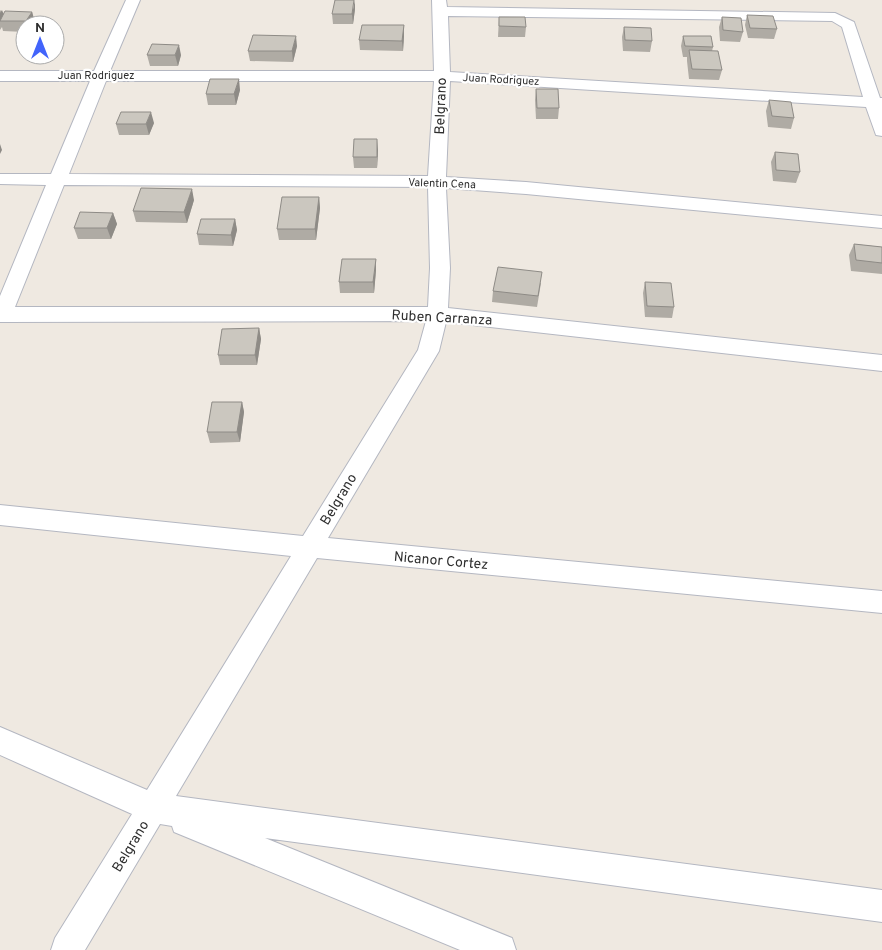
<svg xmlns="http://www.w3.org/2000/svg" width="882" height="950" viewBox="0 0 882 950" font-family="Overpass,sans-serif">
<style>
.lines{fill:none;stroke-linecap:round;stroke-linejoin:round}
.minor-casing{stroke:#b4b7c1;stroke-width:2}
.minor{fill:#fff;fill-rule:evenodd}
.wall{fill:#afaba4}
.shaded-wall{fill:#8e8b86}
.building{fill:#cbc7bf;stroke:#8e8b86}
.labels{text-anchor:middle;stroke-width:4.5;stroke-linejoin:round;paint-order:stroke}
.far-street-label{font-size:11px;fill:#2e2e2e;stroke:#fff}
.street-label{font-size:14px;fill:#2e2e2e;stroke:#fff}
</style>
<rect width="100%" height="100%" fill="#efe9e1"/>
<g class="lines">
<defs>
<path id="minor" d="M126 0H140L110 71H434L432 0H446L447 7 835 13 854 22 880 98H882V136L876 135 866 107 450 81 446 177 526 182 882 216V228L526 194 446 188 450 268 448 308 882 355V371L446 322 439 351 328 538 882 591V613L317 558 176 796 882 890V922L265 838 512 938 516 950H460L174 832 172 826 160 824 85 950H51L55 938 132 814 0 755V727L147 790 291 556 0 525V505L303 536 418 350 426 321 0 322V296L46 185 0 184V174H51L90 81H0V71H94ZM448 16 832 21 842 27 863 97 450 72ZM106 81H434L428 176 69 174ZM64 185 428 187 430 268 428 307H15Z"/>
</defs>
<use href="#minor" class="minor-casing"/>
<use href="#minor" class="minor"/>
</g>
<g class="wall">
<polygon points="355,9 353,24 333,24 332,14"/>
<polygon points="0,10 4,14 32,12 35,22 33,25 25,25 25,32 3,31 2,27 0,30"/>
<polygon points="747,15 777,29 774,39 748,38 745,25"/>
<polygon points="499,17 526,27 525,37 498,37"/>
<polygon points="722,17 743,32 740,42 720,41 719,27"/>
<polygon points="404,25 404,36 403,51 360,50 359,40"/>
<polygon points="624,27 652,41 650,52 623,51 622,37"/>
<polygon points="683,36 713,47 712,51 722,70 719,80 689,79 687,61 687,57 683,57 681,46"/>
<polygon points="297,46 293,62 250,61 248,51"/>
<polygon points="147,55 181,55 178,66 150,66"/>
<polygon points="536,89 559,108 558,119 536,119 535,100"/>
<polygon points="240,90 236,105 208,105 206,94"/>
<polygon points="769,100 794,118 791,129 768,127 766,111"/>
<polygon points="154,123 149,135 119,135 116,124"/>
<polygon points="378,150 377,168 354,168 353,157"/>
<polygon points="775,152 800,172 796,183 773,181 771,162"/>
<polygon points="319,197 320,208 316,240 279,240 277,229"/>
<polygon points="194,200 187,223 136,222 133,211"/>
<polygon points="113,213 117,224 111,239 78,239 74,228"/>
<polygon points="235,219 237,230 233,246 199,245 197,234"/>
<polygon points="854,244 882,247 882,274 851,271 849,255"/>
<polygon points="376,259 376,270 374,293 340,293 339,282"/>
<polygon points="645,282 674,307 672,318 645,317 643,293"/>
<polygon points="541,283 537,307 492,302 493,291"/>
<polygon points="259,328 261,339 257,365 220,365 218,355"/>
<polygon points="242,402 244,412 240,442 210,443 207,432"/>
</g>
<g class="shaded-wall">
<polygon points="355,0 355,9 353,24 352,14"/>
<polygon points="2,10 6,20 0,21 0,13"/>
<polygon points="32,12 35,22 33,25 27,25 26,21"/>
<polygon points="404,25 404,36 403,51 402,41"/>
<polygon points="296,36 297,46 293,62 292,51"/>
<polygon points="179,45 181,55 178,66 175,55"/>
<polygon points="239,79 240,90 236,105 234,94"/>
<polygon points="151,112 154,123 149,135 146,124"/>
<polygon points="377,139 378,150 377,168"/>
<polygon points="0,144 2,150 0,154"/>
<polygon points="192,189 194,200 187,223 184,212"/>
<polygon points="319,197 320,208 316,240 315,229"/>
<polygon points="113,213 117,224 111,239 107,228"/>
<polygon points="235,219 237,230 233,246 231,235"/>
<polygon points="376,259 376,270 374,293 373,282"/>
<polygon points="259,328 261,339 257,365 255,355"/>
<polygon points="242,402 244,412 240,442 237,432"/>
</g>
<g class="building">
<polygon points="335,0 354,0 352,14 332,14"/>
<polygon points="5,11 32,12 26,21 0,21"/>
<polygon points="747,15 773,16 777,29 750,28"/>
<polygon points="499,17 525,17 526,27 499,26"/>
<polygon points="722,17 741,18 743,32 723,30"/>
<polygon points="362,25 404,25 402,41 359,40"/>
<polygon points="624,27 651,28 652,41 625,40"/>
<polygon points="253,35 296,36 292,51 248,51"/>
<polygon points="683,36 711,36 713,47 685,46"/>
<polygon points="152,44 179,45 175,55 147,55"/>
<polygon points="689,50 718,51 722,70 692,69"/>
<polygon points="210,79 239,79 234,94 206,94"/>
<polygon points="536,89 558,89 559,108 537,108"/>
<polygon points="769,100 791,102 794,118 772,116"/>
<polygon points="121,112 151,112 146,124 116,124"/>
<polygon points="354,139 377,139 377,157 353,157"/>
<polygon points="775,152 798,154 800,172 776,170"/>
<polygon points="141,188 192,189 184,212 133,211"/>
<polygon points="282,197 319,197 315,229 277,229"/>
<polygon points="80,212 113,213 107,228 74,228"/>
<polygon points="201,219 235,219 231,235 197,234"/>
<polygon points="854,244 882,247 882,263 856,260"/>
<polygon points="342,259 376,259 373,282 339,282"/>
<polygon points="498,267 542,272 538,296 493,291"/>
<polygon points="645,282 671,283 674,307 647,306"/>
<polygon points="259,328 255,355 218,355 222,329"/>
<polygon points="212,402 242,402 237,432 207,432"/>
</g>
<g class="labels">
<g class="far-street-label">
<text x="96" y="79">Juan Rodriguez</text>
<text transform="translate(501 79) rotate(3)" y="4">Juan Rodriguez</text>
<text transform="translate(442 183) rotate(2)" y="4">Valentin Cena</text>
</g>
<g class="street-label">
<text transform="translate(440 106) rotate(-88)" y="5">Belgrano</text>
<text transform="translate(442 317) rotate(3)" y="5">Ruben Carranza</text>
<text transform="translate(338 499) rotate(-59)" y="5">Belgrano</text>
<text transform="translate(441 560) rotate(5)" y="5">Nicanor Cortez</text>
<text transform="translate(130 846) rotate(-59)" y="5">Belgrano</text>
</g>
</g>
<g transform="translate(40 40)"><circle r="24" fill="#ffffff" stroke="#ababab"/>
<path d="M0-4L9 19L0 12L-9 19Z" fill="#4264fb"/>
<text y="-8" font-size="14" font-weight="bold" text-anchor="middle" fill="#2e2e2e">N</text>
</g>
</svg>
